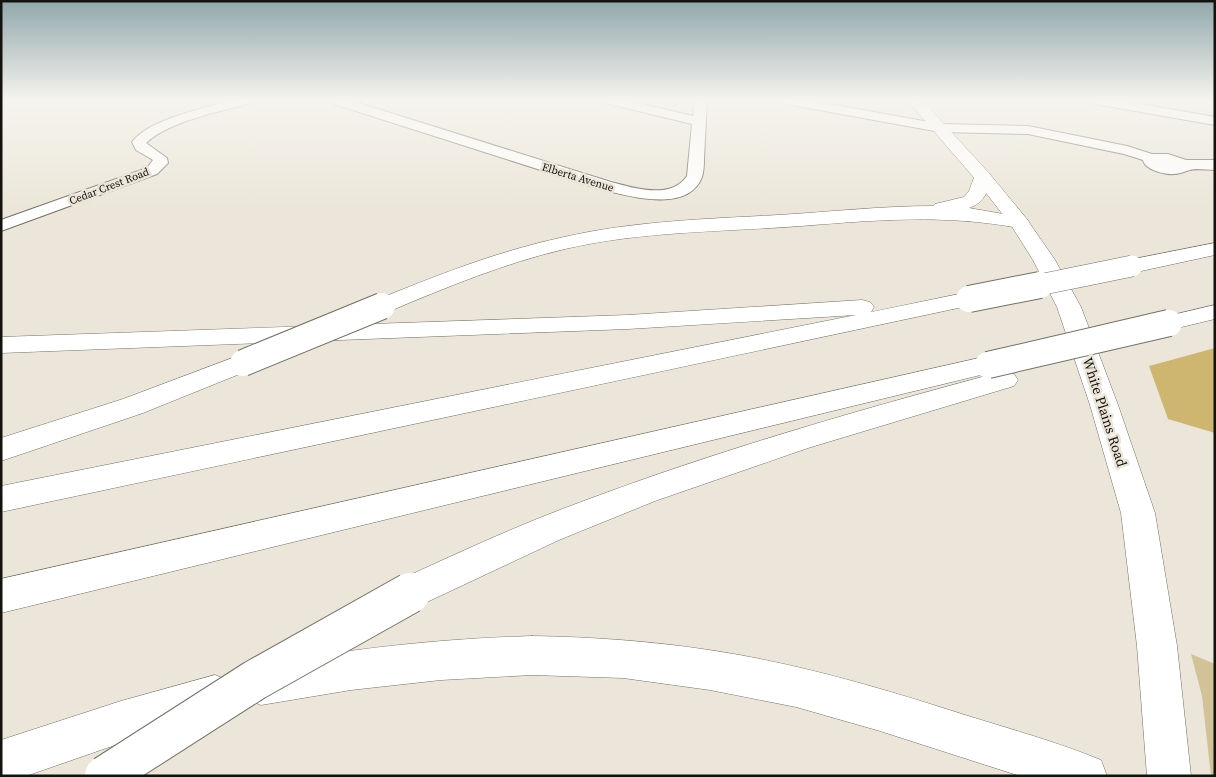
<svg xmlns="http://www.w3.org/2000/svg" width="1216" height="777" viewBox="0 0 1216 777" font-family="'Source Serif 4',serif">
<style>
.green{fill:#d2c298}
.forest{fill:#cfb670}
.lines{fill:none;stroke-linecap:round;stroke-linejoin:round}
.minor-casing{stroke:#747064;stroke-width:2}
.secondary-casing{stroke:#747064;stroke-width:1}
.motorway-casing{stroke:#747064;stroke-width:1}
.minor{fill:#fff;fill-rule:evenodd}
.secondary{fill:#fff;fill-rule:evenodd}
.motorway{fill:#fff;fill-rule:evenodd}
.motorway-bridge-far2-casing{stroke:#747064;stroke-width:22;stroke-linecap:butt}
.motorway-bridge-far1-casing{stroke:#747064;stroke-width:28;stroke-linecap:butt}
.motorway-bridge-casing{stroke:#747064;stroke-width:42;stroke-linecap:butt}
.motorway-bridge-far2{stroke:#fff;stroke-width:21}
.motorway-bridge-far1{stroke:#fff;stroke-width:26}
.motorway-bridge{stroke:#fff;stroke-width:40}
.labels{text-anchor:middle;stroke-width:5;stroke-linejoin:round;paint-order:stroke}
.far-street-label{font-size:11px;fill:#13120d;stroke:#ebe6d9}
.street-label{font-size:14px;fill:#13120d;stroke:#ebe6d9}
</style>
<rect width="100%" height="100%" fill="#ebe6d9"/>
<polygon class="green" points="1191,654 1215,664 1215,776 1211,776 1202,696"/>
<polygon class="forest" points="1215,348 1215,433 1168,419 1149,366"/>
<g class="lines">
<defs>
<g id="minor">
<path d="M232 100H252L250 103C220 112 169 121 146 143L167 158 168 163 157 174 1 231V220L147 168 153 160 136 150 132 142C149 119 205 108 232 100Z"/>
<path d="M329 100H349L611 182C634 188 671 200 687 176L692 124 605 103 603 100H626L693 116 695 100H707C706 120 705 138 704 158 704 163 704 171 702 177 688 214 628 196 600 189L331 103Z"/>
<path d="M780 100H808L940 124 1028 126 1127 146 1152 154H1168L1186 160H1215V170C1207 170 1197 168 1190 170 1185 171 1180 174 1174 174 1165 175 1145 170 1143 160L1124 154 1028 134 940 132 786 104Z"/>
<polygon points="1089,100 1118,100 1215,117 1215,125 1095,104"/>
</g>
<polygon id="secondary" points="907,100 922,100 988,172 1026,218 1055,260 1081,307 1118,405 1155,513 1177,646 1191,776 1147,776 1137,646 1121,513 1090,405 1057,307 1033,260 1011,225 976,180"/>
<g id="motorway">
<path d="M982 171 988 172 991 176C989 191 984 203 969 208L1026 218 1029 222 1026 226 1019 228C944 214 876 220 801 226 722 232 642 231 565 249 505 263 447 287 390 311L382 313 374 311 370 306 374 301C435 276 498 251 564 237 634 221 707 219 778 215 830 212 882 206 933 206L935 204 964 197 969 191 976 172Z"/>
<polygon points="1215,243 1215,255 1132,273 1124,271 1121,266 1124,261"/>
<polygon points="969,292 977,294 981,299 977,304 1,512 1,486 856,315 628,329 1,353 1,337 628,315 862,300 870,302 874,307 871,312"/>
<polygon points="1215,305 1215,319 1169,330 1160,328 1157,323 1160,318"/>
<polygon points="243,354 252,357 256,363 252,369 143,413 1,461 1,438 123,399"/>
<polygon points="988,356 997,359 1001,365 997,371 1,613 1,579"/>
<path d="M1004 371 1014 374 1018 380 1014 386 808 448 655 501 559 540 410 610 397 605 392 593 397 581C458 553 518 525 581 502 719 450 862 409 1004 371Z"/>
<path d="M532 636C591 637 650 641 709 650 796 663 881 688 965 715 1010 729 1057 742 1101 760L1107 776H1020L880 731 796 707 710 690 623 678 532 675 441 680 351 690 261 705 247 699 241 685 247 671C272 660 301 658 329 654 396 644 464 638 532 636Z"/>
<polygon points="215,675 230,681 236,696 230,711 215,717 121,743 26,776 1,776 1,740 121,701"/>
</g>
</defs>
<use href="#minor" class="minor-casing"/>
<use href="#secondary" class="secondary-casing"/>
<use href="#motorway" class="motorway-casing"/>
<use href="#minor" class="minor"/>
<use href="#secondary" class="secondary"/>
<use href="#motorway" class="motorway"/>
<defs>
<polyline id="motorway-bridge-far2" points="1034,286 1132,266"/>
<g id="motorway-bridge-far1">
<polyline points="969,299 1040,285"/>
<polyline points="243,363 382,306"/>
<polyline points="988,365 1169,323"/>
</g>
<polyline id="motorway-bridge" points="105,776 255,680 410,593"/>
</defs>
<use href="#motorway-bridge-far2" class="motorway-bridge-far2-casing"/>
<use href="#motorway-bridge-far1" class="motorway-bridge-far1-casing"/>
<use href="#motorway-bridge" class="motorway-bridge-casing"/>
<use href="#motorway-bridge-far2" class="motorway-bridge-far2"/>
<use href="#motorway-bridge-far1" class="motorway-bridge-far1"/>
<use href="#motorway-bridge" class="motorway-bridge"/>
</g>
<linearGradient id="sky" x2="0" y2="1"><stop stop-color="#90a7ab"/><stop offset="0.48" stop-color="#f6f4ee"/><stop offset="1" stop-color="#f6f4ee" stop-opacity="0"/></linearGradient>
<rect width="1216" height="209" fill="url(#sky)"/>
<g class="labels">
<g class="far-street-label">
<text transform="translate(578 177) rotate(17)" y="4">Elberta Avenue</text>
<text transform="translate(109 186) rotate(-21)" y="4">Cedar Crest Road</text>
</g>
<g class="street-label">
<text transform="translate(1105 412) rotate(72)" y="5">White Plains Road</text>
</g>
</g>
<rect width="1216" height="777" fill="none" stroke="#13120d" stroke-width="5"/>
</svg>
